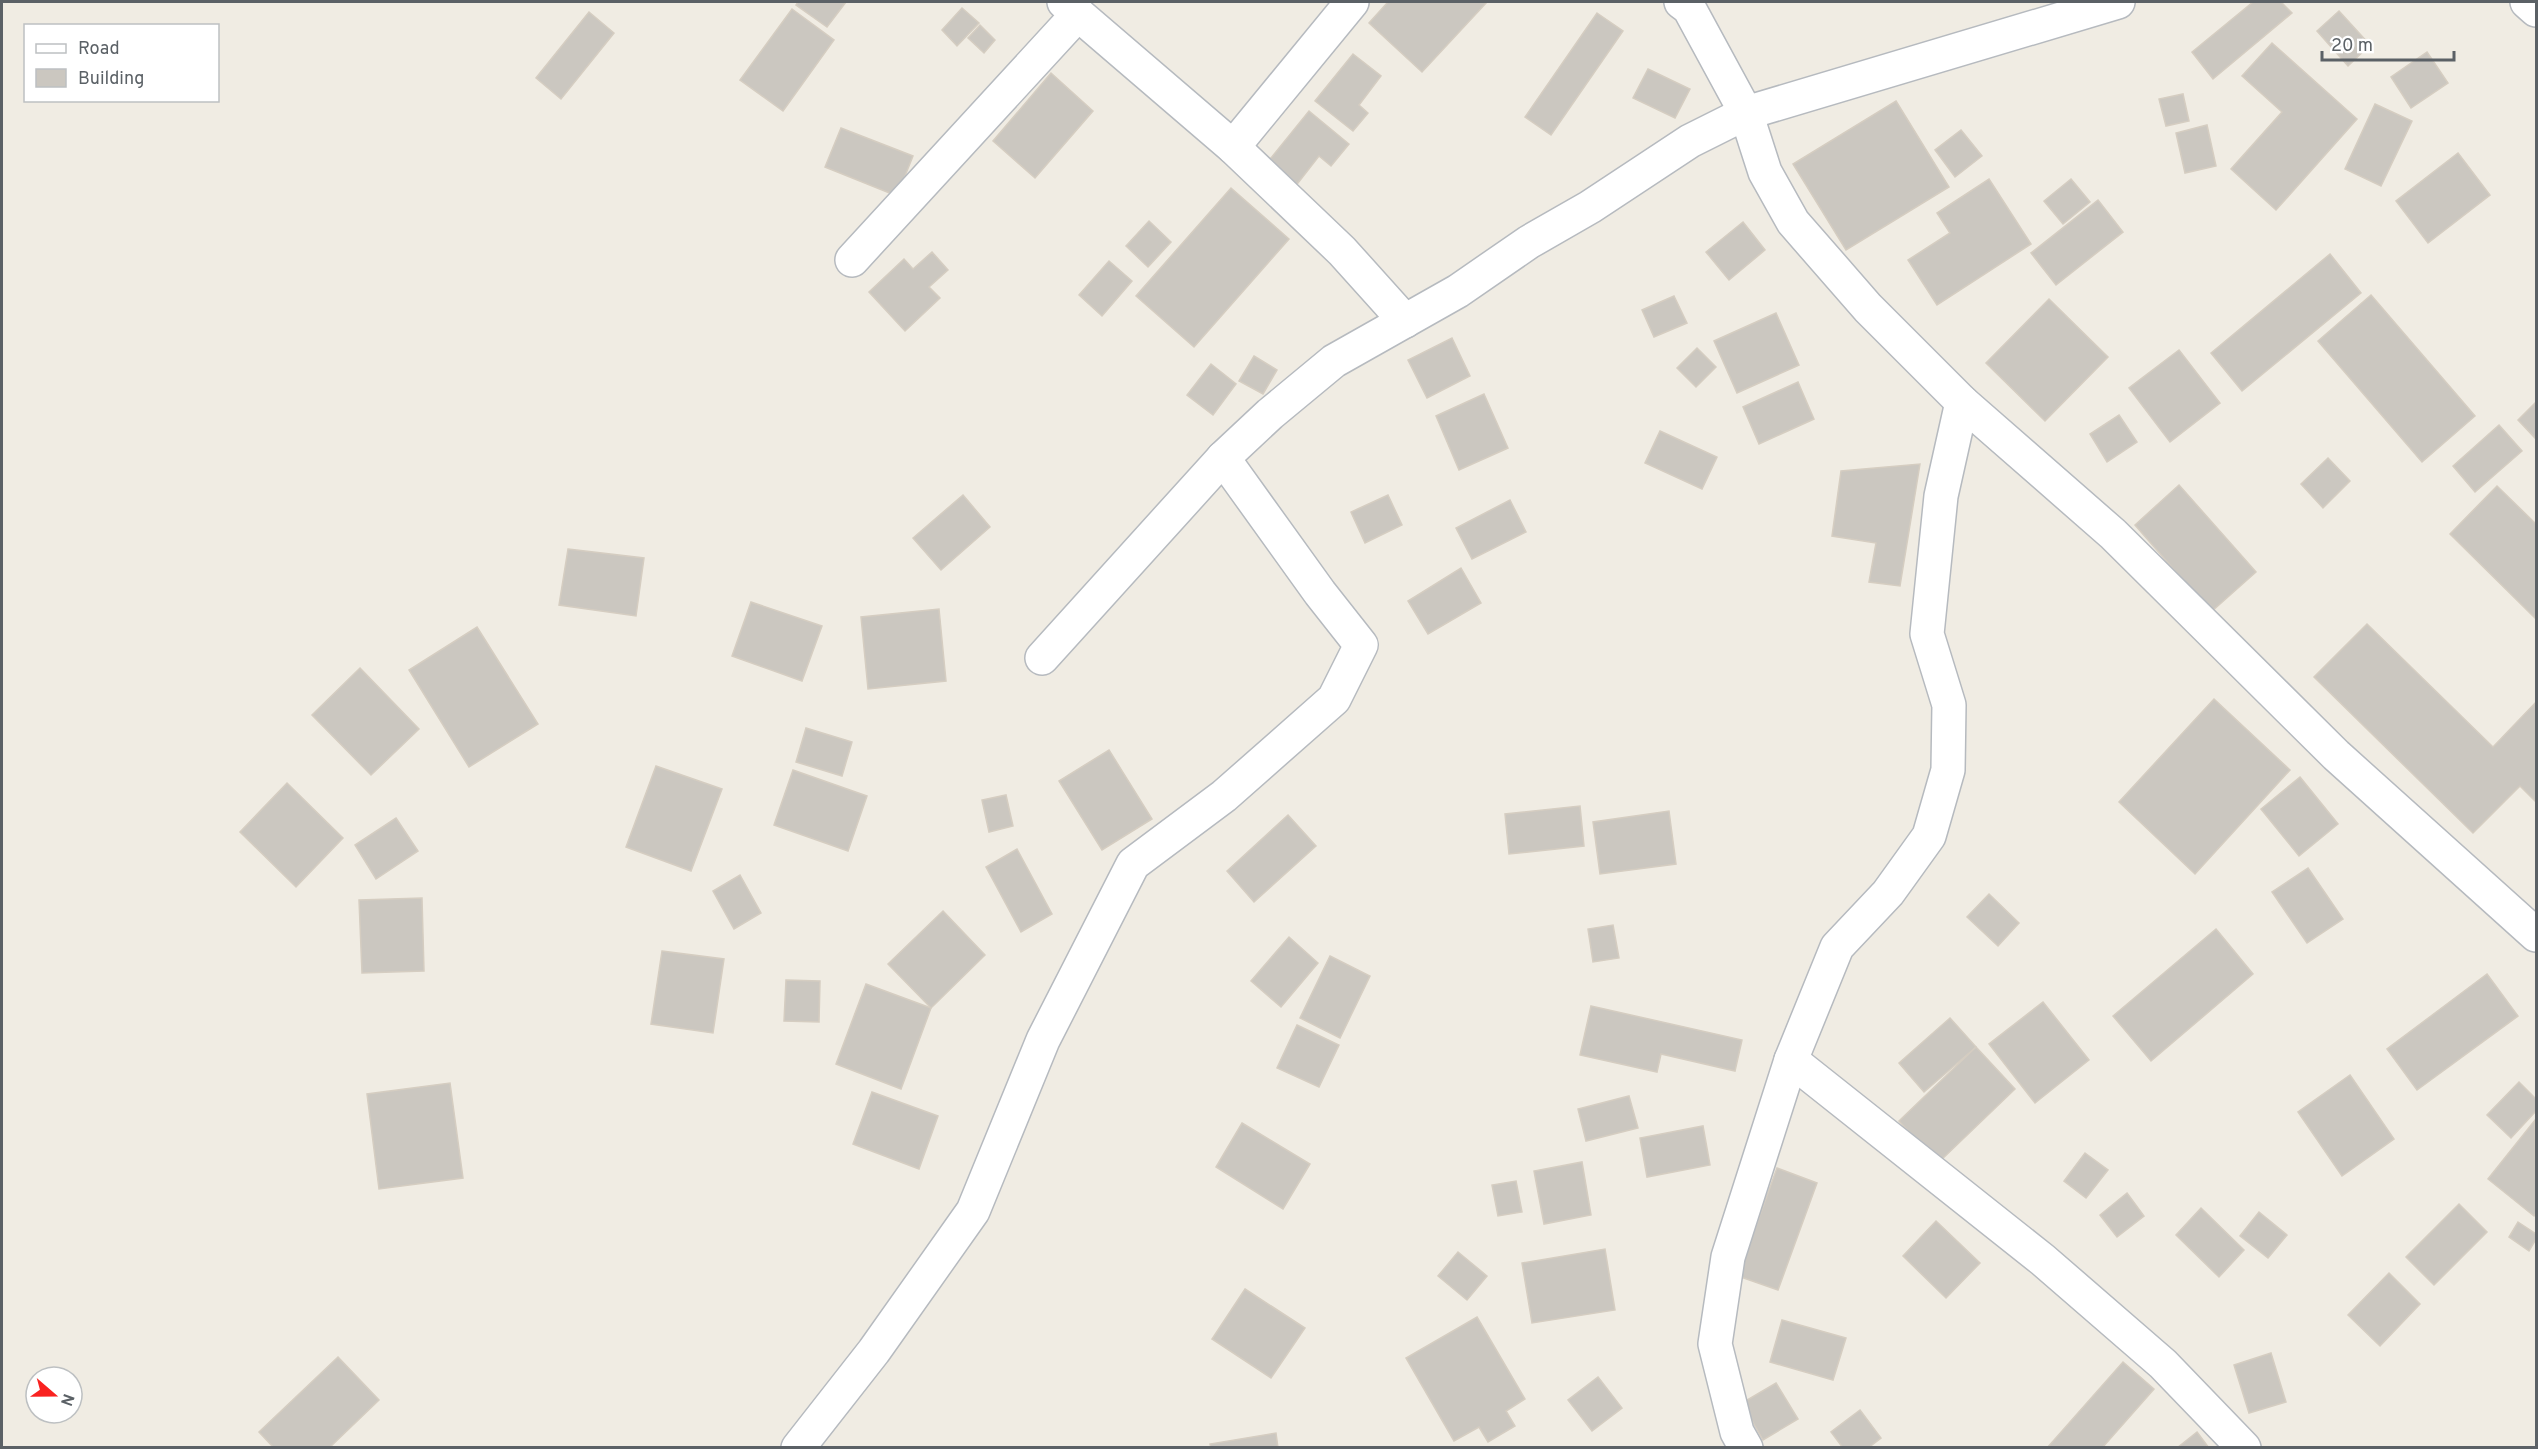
<svg xmlns="http://www.w3.org/2000/svg" width="2538" height="1449" viewBox="0 0 2538 1449" font-family="Overpass,sans-serif">
<style>
.building{fill:#cbc7c0;stroke:#d5cdc1;stroke-width:1.5}
.lines{fill:none;stroke-linecap:round;stroke-linejoin:round}
.minor-casing{stroke:#b6babf;stroke-width:36}
.minor{stroke:#fff;stroke-width:33}
</style>
<rect width="100%" height="100%" fill="#f0ece3"/>
<g class="building">
<polygon points="798,2 846,2 827,27 796,5"/>
<polygon points="1388,2 1487,2 1422,72 1369,23"/>
<polygon points="2253,2 2281,2 2292,13 2213,79 2192,52"/>
<polygon points="962,8 979,23 957,46 942,30"/>
<polygon points="792,9 834,40 783,111 740,80"/>
<polygon points="2339,11 2370,45 2348,66 2317,31"/>
<polygon points="589,12 614,33 561,99 536,78"/>
<polygon points="1597,13 1623,31 1551,135 1525,117"/>
<polygon points="980,25 995,40 984,53 968,38"/>
<polygon points="2272,43 2357,119 2276,210 2231,169 2282,112 2242,76"/>
<polygon points="2427,52 2448,83 2411,108 2391,77"/>
<polygon points="1353,54 1381,76 1359,105 1368,113 1353,131 1315,101"/>
<polygon points="1648,69 1690,89 1675,118 1633,98"/>
<polygon points="1051,73 1093,111 1035,178 993,141"/>
<polygon points="2183,94 2189,121 2166,126 2159,99"/>
<polygon points="1896,101 1949,187 1846,250 1793,164"/>
<polygon points="2375,104 2412,121 2381,186 2345,169"/>
<polygon points="1309,111 1349,144 1331,166 1319,156 1291,192 1262,169"/>
<polygon points="2207,125 2216,166 2185,173 2176,133"/>
<polygon points="841,128 913,156 897,196 825,167"/>
<polygon points="1961,130 1982,156 1955,177 1935,150"/>
<polygon points="2458,153 2490,195 2428,243 2396,201"/>
<polygon points="1989,179 2031,244 1937,305 1908,260 1950,233 1937,213"/>
<polygon points="2071,179 2090,202 2063,224 2044,201"/>
<polygon points="1231,188 1289,239 1194,347 1136,296"/>
<polygon points="2098,200 2123,232 2056,285 2031,253"/>
<polygon points="1149,221 1171,242 1148,267 1126,246"/>
<polygon points="1743,222 1765,250 1729,280 1706,252"/>
<polygon points="932,252 948,270 929,287 940,298 905,331 869,292 904,259 913,269"/>
<polygon points="2330,254 2361,293 2242,391 2211,353"/>
<polygon points="1109,261 1132,281 1102,316 1079,295"/>
<polygon points="2371,295 2475,416 2422,462 2318,341"/>
<polygon points="1674,296 1687,323 1654,337 1642,310"/>
<polygon points="2049,299 2108,357 2045,421 1986,363"/>
<polygon points="1776,313 1799,365 1737,393 1714,341"/>
<polygon points="1452,338 1470,376 1427,398 1408,360"/>
<polygon points="1697,348 1716,367 1696,387 1677,368"/>
<polygon points="2179,350 2220,403 2170,442 2129,388"/>
<polygon points="1254,356 1277,370 1263,394 1239,381"/>
<polygon points="1211,364 1236,384 1213,415 1187,395"/>
<polygon points="1798,382 1814,419 1759,444 1743,407"/>
<polygon points="1484,394 1508,448 1459,470 1436,416"/>
<polygon points="2536,402 2536,439 2518,420"/>
<polygon points="2119,415 2137,442 2107,462 2090,434"/>
<polygon points="2499,425 2522,451 2475,492 2453,466"/>
<polygon points="1660,431 1717,457 1702,489 1645,463"/>
<polygon points="2328,458 2350,481 2323,508 2301,484"/>
<polygon points="1920,464 1900,586 1869,582 1876,543 1832,536 1841,471"/>
<polygon points="2179,485 2256,572 2211,612 2135,525"/>
<polygon points="2497,486 2536,524 2536,619 2450,534"/>
<polygon points="963,495 990,527 941,570 913,538"/>
<polygon points="1388,495 1402,525 1365,543 1351,512"/>
<polygon points="1510,500 1526,532 1472,559 1456,528"/>
<polygon points="568,549 644,558 636,616 559,605"/>
<polygon points="1461,568 1481,603 1428,634 1408,601"/>
<polygon points="751,602 822,626 802,681 732,656"/>
<polygon points="939,609 946,681 868,689 861,617"/>
<polygon points="2367,624 2493,747 2536,702 2536,802 2520,786 2473,833 2314,677"/>
<polygon points="477,627 538,724 469,767 409,670"/>
<polygon points="360,668 419,729 371,775 312,715"/>
<polygon points="2214,699 2290,770 2195,874 2119,802"/>
<polygon points="806,728 852,742 842,776 796,762"/>
<polygon points="1109,750 1152,819 1102,850 1059,781"/>
<polygon points="656,766 722,789 691,871 626,847"/>
<polygon points="793,770 867,796 848,851 774,825"/>
<polygon points="2300,777 2338,824 2299,856 2261,809"/>
<polygon points="287,783 343,838 296,887 240,832"/>
<polygon points="1006,795 1013,826 989,832 982,800"/>
<polygon points="1580,806 1584,846 1509,854 1505,814"/>
<polygon points="1669,811 1676,864 1600,874 1593,822"/>
<polygon points="1288,815 1316,846 1254,902 1227,871"/>
<polygon points="396,818 418,851 376,879 355,845"/>
<polygon points="1017,849 1052,914 1021,932 986,867"/>
<polygon points="2308,868 2343,919 2307,943 2272,892"/>
<polygon points="740,875 761,913 734,929 713,891"/>
<polygon points="1989,894 2019,923 1998,946 1967,917"/>
<polygon points="422,898 424,971 362,973 359,900"/>
<polygon points="943,911 985,955 931,1008 888,964"/>
<polygon points="1613,925 1619,958 1593,962 1588,929"/>
<polygon points="2216,929 2253,974 2151,1061 2113,1016"/>
<polygon points="1289,937 1318,963 1281,1007 1251,981"/>
<polygon points="662,951 724,959 713,1033 651,1024"/>
<polygon points="1330,956 1370,976 1340,1038 1300,1018"/>
<polygon points="2487,974 2518,1016 2417,1090 2387,1049"/>
<polygon points="786,980 820,981 819,1022 784,1021"/>
<polygon points="866,984 931,1008 901,1089 836,1064"/>
<polygon points="2043,1002 2089,1060 2035,1103 1989,1044"/>
<polygon points="1591,1006 1742,1040 1735,1071 1661,1054 1657,1072 1580,1055"/>
<polygon points="1950,1018 1976,1047 1924,1092 1899,1063"/>
<polygon points="1297,1025 1339,1045 1319,1087 1277,1068"/>
<polygon points="1976,1047 2015,1089 1938,1163 1899,1121"/>
<polygon points="2350,1075 2394,1139 2342,1176 2298,1112"/>
<polygon points="2519,1082 2536,1099 2536,1111 2511,1138 2487,1115"/>
<polygon points="450,1083 463,1178 379,1189 367,1094"/>
<polygon points="872,1092 938,1116 919,1169 853,1144"/>
<polygon points="1629,1096 1638,1128 1586,1141 1578,1109"/>
<polygon points="2535,1120 2536,1213 2534,1216 2488,1179"/>
<polygon points="1242,1123 1310,1164 1283,1209 1216,1167"/>
<polygon points="1703,1126 1710,1165 1647,1177 1640,1138"/>
<polygon points="2085,1153 2108,1170 2086,1198 2064,1181"/>
<polygon points="1582,1162 1591,1215 1544,1224 1534,1171"/>
<polygon points="1777,1168 1817,1183 1778,1290 1738,1276"/>
<polygon points="1516,1181 1522,1212 1498,1216 1492,1185"/>
<polygon points="2127,1193 2144,1216 2117,1237 2100,1215"/>
<polygon points="2459,1204 2487,1232 2434,1285 2406,1257"/>
<polygon points="2201,1208 2244,1250 2219,1277 2176,1235"/>
<polygon points="2259,1212 2287,1235 2268,1258 2240,1236"/>
<polygon points="1936,1221 1980,1263 1946,1298 1903,1256"/>
<polygon points="2518,1222 2536,1234 2536,1239 2529,1251 2509,1237"/>
<polygon points="1605,1249 1615,1310 1532,1323 1522,1263"/>
<polygon points="1458,1252 1487,1276 1467,1300 1438,1276"/>
<polygon points="2389,1273 2420,1304 2380,1346 2348,1315"/>
<polygon points="1245,1289 1305,1328 1271,1378 1212,1339"/>
<polygon points="1477,1317 1525,1399 1506,1411 1515,1426 1488,1442 1479,1427 1454,1441 1406,1358"/>
<polygon points="1782,1320 1846,1338 1833,1380 1770,1362"/>
<polygon points="2271,1353 2286,1402 2249,1413 2234,1365"/>
<polygon points="338,1357 379,1400 329,1448 274,1448 259,1432"/>
<polygon points="2123,1362 2154,1389 2102,1448 2047,1448"/>
<polygon points="1598,1377 1622,1408 1592,1431 1568,1400"/>
<polygon points="1776,1383 1798,1419 1763,1440 1742,1403"/>
<polygon points="1860,1410 1881,1438 1868,1448 1843,1448 1831,1432"/>
<polygon points="2197,1432 2209,1448 2177,1448"/>
<polygon points="1276,1433 1278,1448 1211,1448 1210,1444"/>
</g>
<g class="lines">
<defs>
<g id="minor">
<polyline points="1064,2 1233,147 1342,251 1405,321"/>
<polyline points="1681,2 1689,8 1746,113 1765,172 1793,222 1868,308 1962,402 2113,534 2336,755 2536,935"/>
<polyline points="2527,2 2536,10"/>
<polyline points="1233,147 1352,2"/>
<polyline points="852,260 1078,14"/>
<polyline points="1042,658 1223,458 1270,414 1334,361 1458,291 1529,242 1590,207 1690,141 1746,113 2118,2"/>
<polyline points="1791,1060 2043,1260 2163,1364 2244,1448"/>
<polyline points="798,1448 874,1351 973,1211 1043,1040 1133,864 1224,796 1334,699 1361,645 1320,593 1223,458"/>
<polyline points="1746,1448 1737,1432 1715,1344 1728,1257 1791,1060 1837,947 1888,893 1929,836 1948,770 1949,705 1927,634 1941,496 1962,402"/>
</g>
</defs>
<use href="#minor" class="minor-casing"/>
<use href="#minor" class="minor"/>
</g>
<rect width="2538" height="1449" fill="none" stroke="#5b6166" stroke-width="6"/>
<rect x="24" y="24" width="195" height="78" fill="#ffffff" stroke="#bdc0c2" stroke-width="1.5"/>
<rect x="36" y="44" width="30" height="9" fill="#ffffff" stroke="#bdc0c2" stroke-width="1.5"/>
<text x="78" y="54" font-size="18" fill="#5b6166">Road</text>
<rect x="36" y="69" width="30" height="18" fill="#cbc7c0" stroke="#bdc0c2" stroke-width="1.5"/>
<text x="78" y="84" font-size="18" fill="#5b6166">Building</text>
<g transform="translate(54 1395) rotate(110)"><circle r="28" fill="#ffffff" stroke="#bdc0c2" stroke-width="1.5"/>
<path d="M0-4.5L10 22L0 15L-10 22Z" fill="#f92220"/>
<text y="-9" font-size="16" font-weight="bold" text-anchor="middle" fill="#5b6166">N</text>
</g>
<path d="M2322 51v9h132v-9" fill="none" stroke="#5b6166" stroke-width="3"/>
<text x="2331" y="51" font-size="18" fill="#5b6166" stroke="#ffffff" stroke-width="4.5" paint-order="stroke">20 m</text>
</svg>
